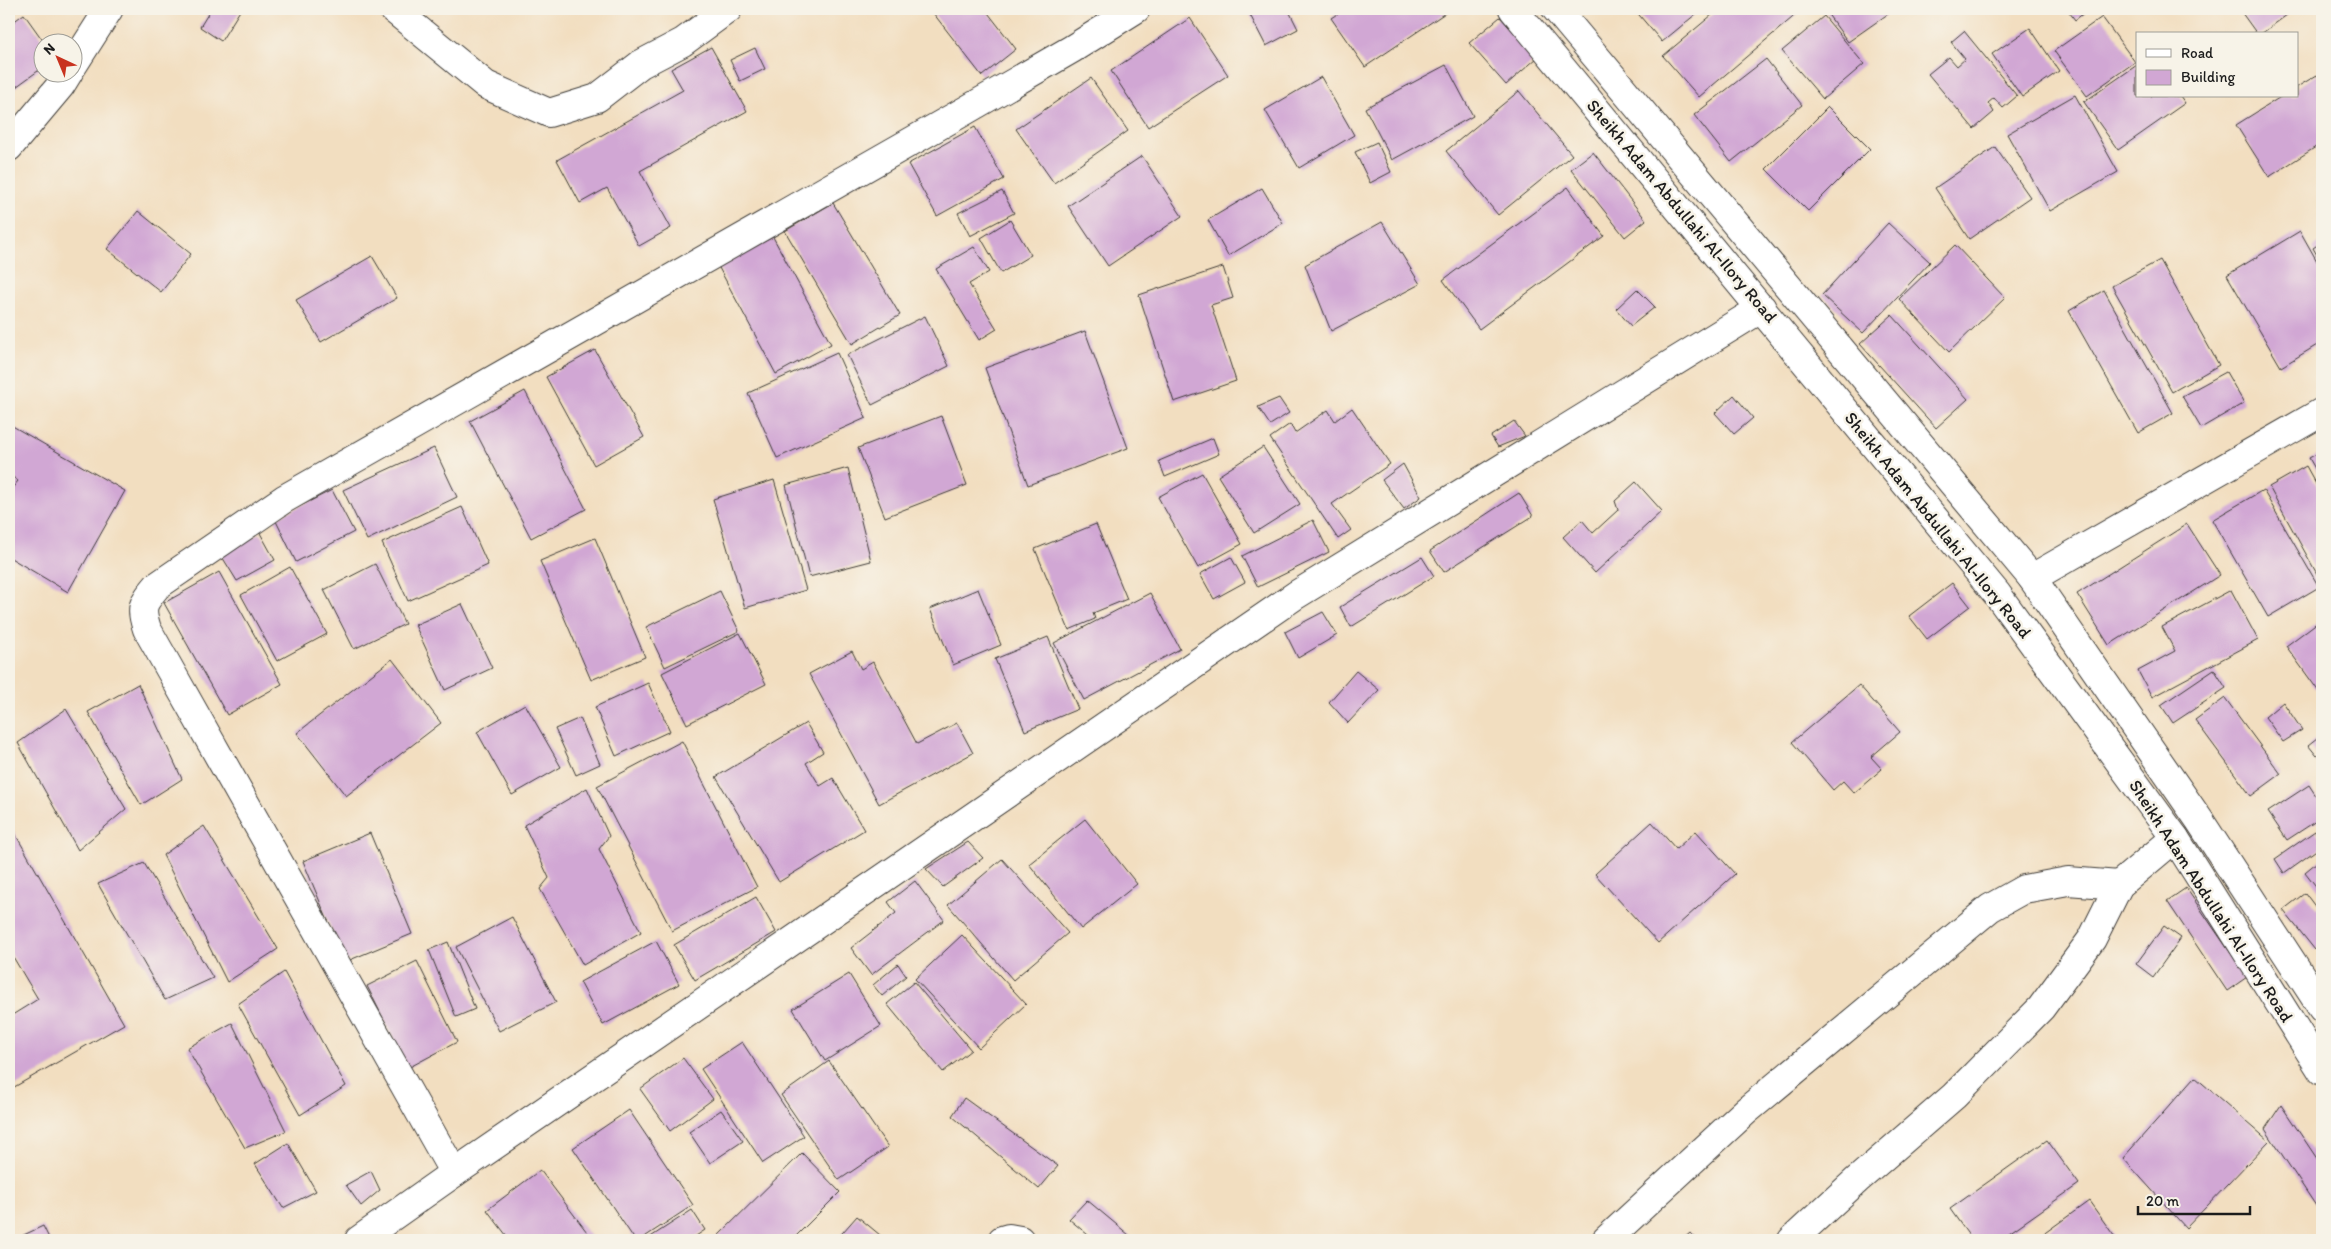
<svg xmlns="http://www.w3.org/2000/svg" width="2331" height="1249" viewBox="0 0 2331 1249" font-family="Itim,sans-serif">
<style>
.building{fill:#d1a7d4}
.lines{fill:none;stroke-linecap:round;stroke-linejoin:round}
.minor-casing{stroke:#3c3935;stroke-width:30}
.minor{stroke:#fff;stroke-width:28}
.labels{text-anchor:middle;stroke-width:5;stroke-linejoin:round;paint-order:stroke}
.street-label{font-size:18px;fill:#1c1c1c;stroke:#f7f3e8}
</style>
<rect width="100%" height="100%" fill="#f7f3e8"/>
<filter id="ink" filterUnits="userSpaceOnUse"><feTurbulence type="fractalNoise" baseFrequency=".02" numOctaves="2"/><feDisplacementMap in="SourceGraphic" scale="10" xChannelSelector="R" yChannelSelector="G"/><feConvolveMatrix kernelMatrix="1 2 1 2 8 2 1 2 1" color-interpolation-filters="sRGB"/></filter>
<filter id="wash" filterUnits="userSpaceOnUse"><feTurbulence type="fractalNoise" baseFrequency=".0096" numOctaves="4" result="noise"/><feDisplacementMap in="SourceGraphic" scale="20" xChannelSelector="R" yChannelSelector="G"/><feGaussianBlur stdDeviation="1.12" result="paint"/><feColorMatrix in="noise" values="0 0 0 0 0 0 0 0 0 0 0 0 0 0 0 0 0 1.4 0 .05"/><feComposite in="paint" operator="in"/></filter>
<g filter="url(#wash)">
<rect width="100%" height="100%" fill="#f2dec0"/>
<g id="blocks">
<g class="building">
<polygon points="211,9 241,9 221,41 200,27"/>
<polygon points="930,9 985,9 1016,49 982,76"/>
<polygon points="1247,9 1288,9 1298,29 1266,46"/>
<polygon points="1345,9 1451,9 1365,67 1331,18"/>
<polygon points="1634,9 1702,9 1662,42"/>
<polygon points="1719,9 1796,9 1799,12 1699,97 1663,56"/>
<polygon points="1824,9 1895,9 1848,42"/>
<polygon points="2067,9 2089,9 2075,20"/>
<polygon points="2239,9 2295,9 2261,34 2257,34"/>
<polygon points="24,14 44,42 42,42 42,68 9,92 9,25"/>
<polygon points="1824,16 1864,64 1823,99 1782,51"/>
<polygon points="1500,17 1537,58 1506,85 1469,43"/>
<polygon points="2102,17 2135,62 2087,96 2054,51"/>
<polygon points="1190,18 1228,75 1148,127 1111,71"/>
<polygon points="2030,28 2059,71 2022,97 1992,54"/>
<polygon points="1964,31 2017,96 2003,108 1994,98 1988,103 1994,112 1974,129 1928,74 1949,57 1957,66 1965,59 1951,42"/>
<polygon points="711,47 747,111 640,171 671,228 639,246 607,188 580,203 557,160 683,90 671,69"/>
<polygon points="755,48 765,69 740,81 730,60"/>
<polygon points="1766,59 1802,105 1731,162 1694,115"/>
<polygon points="1446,65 1473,116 1392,160 1365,108"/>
<polygon points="2137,65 2137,96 2180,96 2185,103 2118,150 2084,102"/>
<polygon points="2317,75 2322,83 2322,143 2269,177 2236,125 2282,96 2297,96 2297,87"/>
<polygon points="1321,77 1354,135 1299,168 1265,110"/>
<polygon points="1091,78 1128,131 1054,183 1016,129"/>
<polygon points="1519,91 1572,155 1498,215 1446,151"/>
<polygon points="2075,95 2118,172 2050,211 2007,134"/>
<polygon points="1828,107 1870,149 1808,211 1766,169"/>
<polygon points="975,127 1004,179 937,216 908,164"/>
<polygon points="1377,142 1391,172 1370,183 1355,152"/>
<polygon points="1995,147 2030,197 1969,239 1935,188"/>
<polygon points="1593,152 1646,220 1625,237 1571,169"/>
<polygon points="1142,156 1182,216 1108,266 1068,206"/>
<polygon points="1568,187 1604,236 1479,329 1443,280"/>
<polygon points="1262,188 1283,223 1228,256 1208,220"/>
<polygon points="1002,191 1014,213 970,236 958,213"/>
<polygon points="833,203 900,315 852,344 785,231"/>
<polygon points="138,211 191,254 161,292 107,249"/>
<polygon points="1010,220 1031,255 1001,273 981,238"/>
<polygon points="1382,222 1420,284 1331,331 1305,265"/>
<polygon points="1888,223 1930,262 1863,333 1822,295"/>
<polygon points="2300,231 2322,270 2322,342 2281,367 2227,275"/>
<polygon points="773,237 831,344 776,374 718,266"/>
<polygon points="2322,242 2322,264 2313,248"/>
<polygon points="1955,245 2005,298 1949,352 1899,299"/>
<polygon points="974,247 989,272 969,284 997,329 979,340 936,269"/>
<polygon points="372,256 397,298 321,342 296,300"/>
<polygon points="2160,260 2219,365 2172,392 2112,286"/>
<polygon points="1223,267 1233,298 1211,305 1236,381 1174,402 1139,295"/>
<polygon points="1637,289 1655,307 1631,326 1616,309"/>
<polygon points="2104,290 2173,413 2138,433 2069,311"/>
<polygon points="1892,315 1968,399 1936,428 1860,344"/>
<polygon points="925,316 949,366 872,405 847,355"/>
<polygon points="1085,331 1128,448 1028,485 985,368"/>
<polygon points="595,350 644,437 594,465 546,377"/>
<polygon points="837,353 866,418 777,458 748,393"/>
<polygon points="2226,372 2244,403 2201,428 2182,396"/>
<polygon points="525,391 586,509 531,538 470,421"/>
<polygon points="1734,395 1753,418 1734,434 1715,413"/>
<polygon points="1279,398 1289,413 1270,425 1258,407"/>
<polygon points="1352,408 1390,464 1332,504 1351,530 1338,539 1270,438 1290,424 1295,433 1328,410 1335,421"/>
<polygon points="941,416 967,485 885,517 858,448"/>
<polygon points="1514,421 1525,436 1498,447 1491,436"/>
<polygon points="9,424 125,491 68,592 9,557 9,492 18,481 9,474"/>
<polygon points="1213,438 1219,454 1165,477 1159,461"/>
<polygon points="1263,447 1300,504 1254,533 1218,476"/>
<polygon points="434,448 457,497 367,540 343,490"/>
<polygon points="2322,451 2322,481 2309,458"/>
<polygon points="1403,464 1421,497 1404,509 1382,480"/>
<polygon points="2306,466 2322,495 2322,583 2269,487"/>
<polygon points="848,468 871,561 809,577 786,485"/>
<polygon points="1202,473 1242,544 1198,568 1158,497"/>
<polygon points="774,480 806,590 745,608 713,499"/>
<polygon points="1636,482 1662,511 1595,573 1563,537 1582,520 1593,533 1618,510 1615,501"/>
<polygon points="332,490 354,532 296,562 275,519"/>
<polygon points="2263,490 2319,587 2268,617 2212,520"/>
<polygon points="1519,493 1533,516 1444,572 1430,551"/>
<polygon points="462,507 488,565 408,601 382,543"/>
<polygon points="1313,520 1329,552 1258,587 1242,556"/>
<polygon points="1096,524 1127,599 1093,613 1095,619 1069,630 1035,549"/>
<polygon points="2187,524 2220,575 2109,645 2077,594"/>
<polygon points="260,533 275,560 237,581 221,555"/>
<polygon points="595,538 645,657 591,680 540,561"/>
<polygon points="1231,557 1245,582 1214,599 1200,574"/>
<polygon points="1422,557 1434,576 1351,627 1340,607"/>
<polygon points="375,564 405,624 354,649 324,590"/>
<polygon points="290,567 327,634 277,661 241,595"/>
<polygon points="219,572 282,684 227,715 164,603"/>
<polygon points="1952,583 1970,606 1927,639 1909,616"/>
<polygon points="978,589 1001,645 953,665 930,609"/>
<polygon points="2231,590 2258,640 2152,697 2138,671 2175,651 2162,627"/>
<polygon points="720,591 739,631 665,667 646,627"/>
<polygon points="1150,593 1180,649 1084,700 1054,643"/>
<polygon points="462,604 492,668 445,690 415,625"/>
<polygon points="1323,612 1337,635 1298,658 1285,632"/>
<polygon points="2322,619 2322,696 2286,646"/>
<polygon points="740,633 766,684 687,724 662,673"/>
<polygon points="1048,637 1078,709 1025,731 995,659"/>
<polygon points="852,651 861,669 873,662 917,744 957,723 973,753 879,804 809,674"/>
<polygon points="392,659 441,723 346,796 297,733"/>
<polygon points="2214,669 2226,688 2173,723 2161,705"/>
<polygon points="1356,671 1379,690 1348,723 1329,702"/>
<polygon points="648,683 670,731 616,756 595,707"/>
<polygon points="138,684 182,779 141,805 88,712"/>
<polygon points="1859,685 1900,732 1871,757 1882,769 1854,793 1843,781 1833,790 1792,742"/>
<polygon points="2225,698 2281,774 2251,796 2195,720"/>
<polygon points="2283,702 2302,730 2283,742 2265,717"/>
<polygon points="525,704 561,767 512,795 477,732"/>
<polygon points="66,709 126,809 78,850 18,743"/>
<polygon points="580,718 600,764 576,775 555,729"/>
<polygon points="806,723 823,752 806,763 820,786 833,778 864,830 779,882 716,777"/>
<polygon points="2322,734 2322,752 2317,756 2308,745"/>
<polygon points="682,741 757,887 672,931 597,786"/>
<polygon points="2309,785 2322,805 2322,817 2287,840 2268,812"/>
<polygon points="587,788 609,836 599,849 641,932 583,965 540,889 549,878 524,825"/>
<polygon points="1085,819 1137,884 1081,929 1029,864"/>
<polygon points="1652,822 1676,849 1696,831 1735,874 1658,943 1595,874"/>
<polygon points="9,823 124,1024 9,1090 9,1017 38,999 9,950"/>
<polygon points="204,826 278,949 227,982 163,855"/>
<polygon points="2315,831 2322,841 2322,846 2284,873 2275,859"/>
<polygon points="370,833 412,934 345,962 303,861"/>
<polygon points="968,842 983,858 943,887 926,869"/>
<polygon points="2322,858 2322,894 2305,872"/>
<polygon points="1002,859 1068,933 1013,980 948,905"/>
<polygon points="144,863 213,978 165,1000 98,884"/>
<polygon points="915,881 944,920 871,975 851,948 896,913 888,902"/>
<polygon points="2186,888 2247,977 2227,991 2167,901"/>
<polygon points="2305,893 2317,909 2322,905 2322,944 2315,950 2283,910"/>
<polygon points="756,897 776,932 695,980 674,945"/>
<polygon points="512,917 556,1002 499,1031 456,947"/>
<polygon points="2164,926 2181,938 2153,977 2136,964"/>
<polygon points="962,935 1026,1004 979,1048 915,979"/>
<polygon points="656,941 679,984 603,1025 580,982"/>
<polygon points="448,942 475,1009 456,1017 429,950"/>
<polygon points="417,961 457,1042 408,1068 367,986"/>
<polygon points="898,964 906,976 882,996 873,985"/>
<polygon points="284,972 346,1086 300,1115 238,1004"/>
<polygon points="849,974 881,1026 825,1061 793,1009"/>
<polygon points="914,982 971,1050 943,1072 887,1004"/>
<polygon points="232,1023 286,1131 245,1148 187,1048"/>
<polygon points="742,1042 804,1136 763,1163 701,1069"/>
<polygon points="683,1058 713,1099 670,1131 640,1089"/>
<polygon points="829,1061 888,1147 839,1180 781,1095"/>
<polygon points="2195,1077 2269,1141 2186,1228 2123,1158"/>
<polygon points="964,1098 1058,1166 1039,1189 952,1116"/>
<polygon points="2281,1105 2322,1166 2322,1215 2265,1129"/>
<polygon points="629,1110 693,1205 640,1240 635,1240 573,1148"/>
<polygon points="721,1110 743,1141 710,1163 689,1132"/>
<polygon points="2047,1140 2079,1184 1999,1240 1972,1240 1950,1209"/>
<polygon points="288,1143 316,1191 283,1208 255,1164"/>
<polygon points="802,1153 840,1192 792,1240 714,1240"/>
<polygon points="540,1170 593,1240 510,1240 487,1210"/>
<polygon points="371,1171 380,1190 361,1206 346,1185"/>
<polygon points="1087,1200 1135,1240 1094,1240 1069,1219"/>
<polygon points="2089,1201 2117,1240 2046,1240 2042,1235"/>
<polygon points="692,1210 705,1230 690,1240 646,1240"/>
<polygon points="857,1216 886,1240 836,1240"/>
<polygon points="43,1226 50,1240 13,1240"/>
<polygon points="1690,1233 1698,1240 1682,1240"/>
</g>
</g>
</g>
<g filter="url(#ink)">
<use href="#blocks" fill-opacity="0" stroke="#3c3935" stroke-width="1"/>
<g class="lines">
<defs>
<g id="minor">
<polyline points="393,9 486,85 549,113 597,98 641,64 683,42 728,9"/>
<polyline points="1513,9 1997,594 2175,838 2322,1071"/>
<polyline points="1556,9 2032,578 2200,821 2322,1008"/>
<polyline points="72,67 109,9"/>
<polyline points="9,147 61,85 69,72"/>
<polyline points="2032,578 2322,412"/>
<path d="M454 1173 147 629C140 607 142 604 157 586L284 499 963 112 1072 49 1136 9"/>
<polyline points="359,1240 454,1173 1296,595 1762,308"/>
<polyline points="1002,1240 1009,1238 1020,1240"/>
<polyline points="1606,1240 1746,1111 1990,908 2024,889 2068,881 2119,885"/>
<polyline points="1792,1240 1857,1180 1954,1096 2041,1008 2092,939 2119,885 2175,838"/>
</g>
</defs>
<use href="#minor" class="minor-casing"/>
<use href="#minor" class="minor"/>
</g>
</g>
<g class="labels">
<g class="street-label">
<text transform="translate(1682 211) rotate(50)" y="6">Sheikh Adam Abdullahi Al-Ilory Road</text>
<text transform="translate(1938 525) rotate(51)" y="6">Sheikh Adam Abdullahi Al-Ilory Road</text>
<text transform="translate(2211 901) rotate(57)" y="6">Sheikh Adam Abdullahi Al-Ilory Road</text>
</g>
</g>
<rect width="2331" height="1249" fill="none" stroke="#f7f3e8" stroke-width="30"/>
<rect x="2136" y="32" width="162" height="65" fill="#f7f3e8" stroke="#9f9d96"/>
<rect x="2146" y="49" width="25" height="8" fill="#ffffff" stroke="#9f9d96"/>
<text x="2181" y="58" font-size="15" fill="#1c1c1c">Road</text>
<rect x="2146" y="70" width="25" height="15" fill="#d1a7d4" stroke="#9f9d96"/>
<text x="2181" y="82" font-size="15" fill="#1c1c1c">Building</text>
<g transform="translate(58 58) rotate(316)"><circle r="24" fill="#f7f3e8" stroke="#9f9d96"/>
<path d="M0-4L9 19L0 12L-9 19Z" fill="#c8321e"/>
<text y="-8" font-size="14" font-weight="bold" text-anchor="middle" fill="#1c1c1c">N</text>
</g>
<path d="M2138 1206v8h112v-8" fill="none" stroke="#1c1c1c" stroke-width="2.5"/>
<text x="2146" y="1206" font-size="15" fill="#1c1c1c" stroke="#f7f3e8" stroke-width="4" paint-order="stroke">20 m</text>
</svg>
